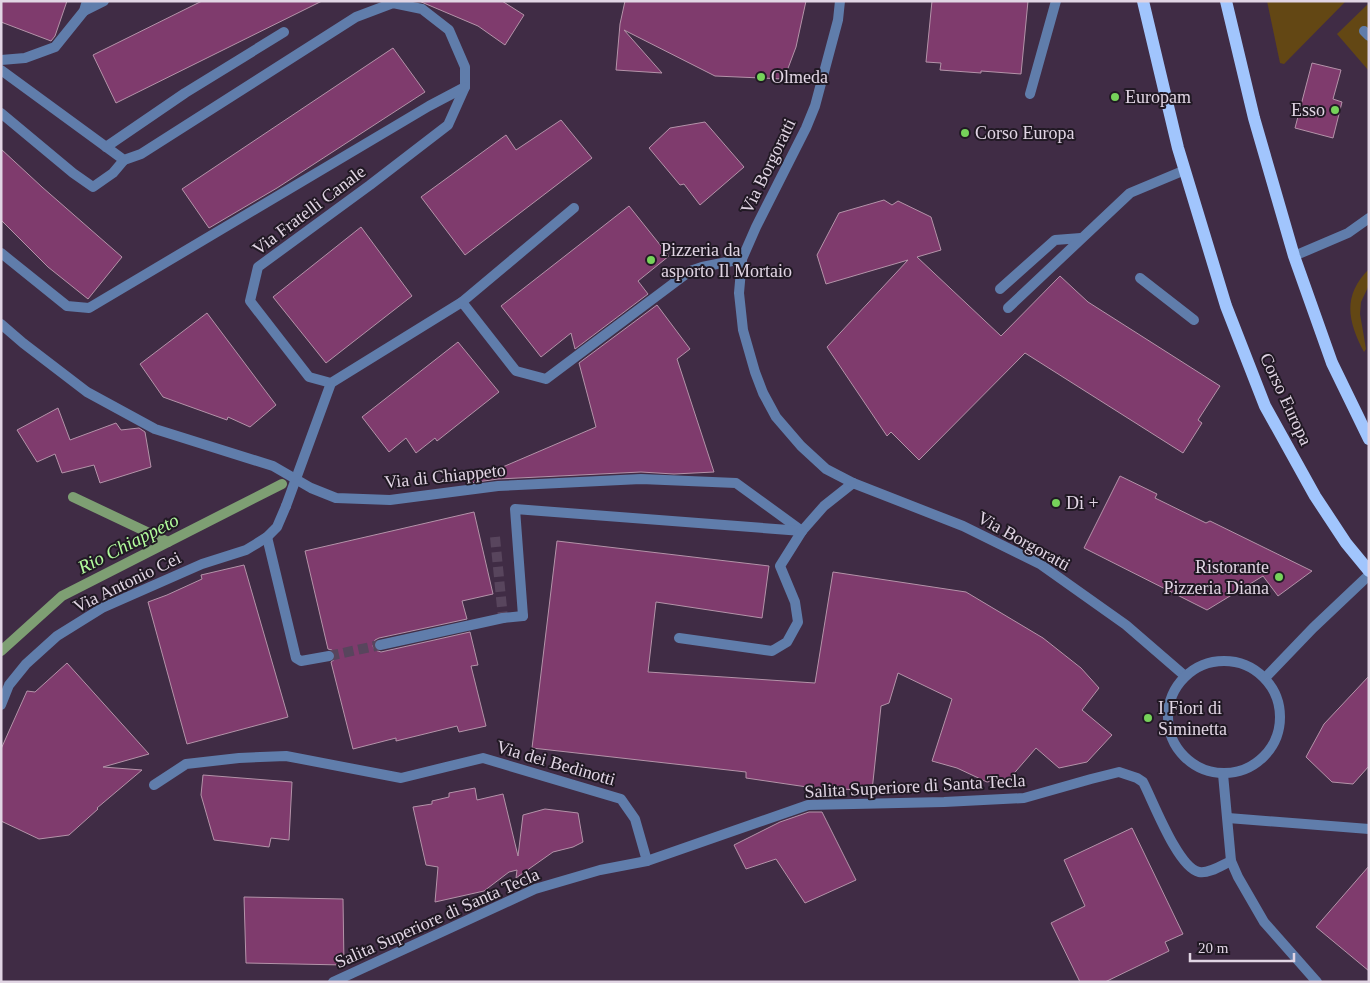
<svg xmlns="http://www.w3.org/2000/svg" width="1370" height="983" viewBox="0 0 1370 983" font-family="Georgia,serif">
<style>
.green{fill:#634714}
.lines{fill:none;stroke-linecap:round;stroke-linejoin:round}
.stream{stroke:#7e9f73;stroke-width:10}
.building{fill:#7f3b6d;stroke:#b493a9}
.minor-tunnel{stroke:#58455d;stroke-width:10;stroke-dasharray:10 5;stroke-linecap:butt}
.pedestrian{stroke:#607dab;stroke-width:10}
.minor{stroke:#607dab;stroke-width:10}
.tertiary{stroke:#607dab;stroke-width:10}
.primary{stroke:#a1c5fd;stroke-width:12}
.minor-bridge{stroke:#607dab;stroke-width:10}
.poi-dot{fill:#76d25a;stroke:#211924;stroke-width:2}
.labels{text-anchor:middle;stroke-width:4;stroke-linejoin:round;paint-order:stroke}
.poi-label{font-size:18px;fill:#e1d5e4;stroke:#211924;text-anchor:start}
.street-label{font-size:18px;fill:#e1d5e4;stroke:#211924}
.water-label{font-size:19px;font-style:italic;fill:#b2fc9d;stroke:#211924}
</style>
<rect width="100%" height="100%" fill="#402c45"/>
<g class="green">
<polygon points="1267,1 1346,1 1284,64 1280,63"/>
<polygon points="1369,3 1369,71 1337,34"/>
<path d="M1369 269V285L1361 302 1360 314 1366 349 1364 352C1348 321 1342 296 1369 269Z"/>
</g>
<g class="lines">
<g class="stream">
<polyline points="73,497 168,542"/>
<polyline points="1,651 62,596 282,484"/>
</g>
</g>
<g class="building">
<polygon points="1,1 67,1 55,36 51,41 1,22"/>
<polygon points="202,1 322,1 116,103 93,55"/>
<polygon points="419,1 502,1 524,15 505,45 478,26"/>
<polygon points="625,1 806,1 796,47 784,79 715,76 624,30 662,73 616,70 620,24"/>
<polygon points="932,1 1028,1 1021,74 981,71 981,73 940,70 941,63 926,62"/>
<polygon points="393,48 425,92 277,188 209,228 182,189"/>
<polygon points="1312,63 1341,70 1333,99 1342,102 1333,138 1295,128"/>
<polygon points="561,120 592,158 465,255 421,197 506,135 516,150"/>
<polygon points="705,122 744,167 700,205 684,184 680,185 649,148 670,128"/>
<polygon points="1,149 42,187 122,257 88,299 48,267 1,220"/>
<polygon points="884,200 892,205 898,201 931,217 941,250 917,257 1001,336 1060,276 1088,302 1220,386 1198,420 1202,423 1183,453 1025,353 919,460 891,432 887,436 827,347 908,260 826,284 817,255 839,213"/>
<polygon points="629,206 669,256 638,281 648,294 575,349 571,333 541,357 501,306"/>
<polygon points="361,227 412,296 326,363 273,297"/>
<polygon points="657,305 690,349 677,359 714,472 674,474 641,472 498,479 470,483 470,481 596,427 579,363"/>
<polygon points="207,313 276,405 250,427 228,417 227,420 163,397 140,364"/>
<polygon points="458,342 499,392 437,441 435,438 416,453 406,438 389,452 362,417"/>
<polygon points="58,408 70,440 116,423 121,430 139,428 145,432 151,467 100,483 94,465 62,473 55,454 37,462 17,430"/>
<polygon points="1120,476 1157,494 1155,498 1206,523 1210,521 1312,571 1278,596 1263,576 1207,610 1084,548"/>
<polygon points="474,512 493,594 462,601 467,619 379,638 375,640 373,646 375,650 381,652 470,632 478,665 471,666 486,726 459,732 457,726 396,741 396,738 353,749 331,662 335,659 336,654 332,650 328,649 305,551"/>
<polygon points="557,541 769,566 762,618 656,602 648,672 815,683 833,572 966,592 1043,638 1081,668 1099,688 1082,710 1112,735 1087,762 1059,768 1036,748 1010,778 987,782 957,768 932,761 952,699 898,673 889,703 881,706 872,791 842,789 841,792 746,778 746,772 532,748"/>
<polygon points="244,565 288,717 187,744 148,602 167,595 202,579 201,575"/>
<polygon points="67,663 149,754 103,767 142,770 97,808 98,809 69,835 39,839 1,821 1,749 27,691 35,692"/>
<polygon points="1369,676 1369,766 1353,784 1332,782 1306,757 1324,724"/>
<polygon points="203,775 292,782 289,840 271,838 269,847 214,840 201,795"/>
<polygon points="475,788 477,800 503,794 518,856 523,815 545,809 578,813 583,842 573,847 553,852 516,878 517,870 509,872 484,891 435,902 438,867 426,865 413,807 432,804 432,801 449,797 449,793"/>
<polygon points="809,812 822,812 856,880 805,903 776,859 746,869 734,845 780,822"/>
<polygon points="1132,828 1183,934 1165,942 1169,951 1105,982 1080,982 1051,923 1085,906 1064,860"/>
<polygon points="1369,866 1369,971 1316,927"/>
<polygon points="244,897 343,899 344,965 246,963"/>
</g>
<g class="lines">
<g class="minor-tunnel">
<polyline points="495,537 503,618"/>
<polyline points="329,656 380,645"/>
</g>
<g class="pedestrian">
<polyline points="1364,31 1369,36"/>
<polyline points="1,324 23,343 87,392 155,429 273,466 311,488 336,498 390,500 498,486 641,479 736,483 802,531"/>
<polyline points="503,618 523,616"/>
</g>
<g class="minor">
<polyline points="84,11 104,1"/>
<polyline points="1,60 25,58 55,47 84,11 87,1"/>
<polyline points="1,70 124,160 141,154 356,17 393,3 422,9 449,30 465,67 465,87 448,125 370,185 258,267 250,301 309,377 331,383 462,302 516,371 546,379 690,271 702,267 742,259"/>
<polyline points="1030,94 1056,1"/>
<polyline points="1,113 73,173 93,187 113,173 124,160"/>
<polyline points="106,147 185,93 284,32"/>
<polyline points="1,253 67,306 89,308 429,106 465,87"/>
<polyline points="1294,256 1348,233 1369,218"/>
<polyline points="1140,278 1194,320"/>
<polyline points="1000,289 1055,240 1081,238"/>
<polyline points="462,302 574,208"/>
<polyline points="1008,308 1130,193 1185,170"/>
<polyline points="267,537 296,658 301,661 329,656"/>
<polyline points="523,616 515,509 802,531 824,506 853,483"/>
<polyline points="679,638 772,651 787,642 798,622 795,602 780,566 802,531"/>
<polyline points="380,645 503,618"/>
<polyline points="1,705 9,685 26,664 57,636 102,608 202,564 246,550 256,544 267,537 277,527 286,506"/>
<polyline points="154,785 186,764 239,758 286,756 401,778 483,758 621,799 635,819 647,861"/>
<polyline points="1228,818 1369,829"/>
<path d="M333 982 535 889 600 870 647 861 808 805 944 802 1024 798 1091 779 1119 772 1137 778 1143 782C1153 801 1178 868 1199 872 1209 874 1222 865 1231 861"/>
</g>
<g class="tertiary">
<polyline points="840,1 838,20 815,106 806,128 756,227 742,259 739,293 743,330 755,372 763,393 776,417 801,446 826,469 853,483 963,526 1040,564 1126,625 1185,676"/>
<circle cx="1224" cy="717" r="56"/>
<polyline points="1265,678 1313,628 1369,575"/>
<polyline points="1223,774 1231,861 1238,877 1264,922 1317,982"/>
</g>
<g class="primary">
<polyline points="1143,1 1178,148 1226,306 1265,406 1315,496 1346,543 1369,571"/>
<polyline points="1226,1 1254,118 1294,256 1332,363 1369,439"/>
</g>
<polyline class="minor-bridge" points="286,506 331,383"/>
</g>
<g class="poi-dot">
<circle cx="761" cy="77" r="5"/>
<circle cx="1115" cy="97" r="5"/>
<circle cx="1335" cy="110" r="5"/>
<circle cx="965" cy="133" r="5"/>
<circle cx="651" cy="260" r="5"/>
<circle cx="1056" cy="503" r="5"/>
<circle cx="1279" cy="577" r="5"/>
<circle cx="1148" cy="718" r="5"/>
</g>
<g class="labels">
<g class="poi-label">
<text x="771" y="83">Olmeda</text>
<text x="1125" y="103">Europam</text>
<text x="1325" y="116" text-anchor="end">Esso</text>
<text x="975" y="139">Corso Europa</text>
<text x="661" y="256">Pizzeria da<tspan x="661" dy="21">asporto Il Mortaio</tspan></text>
<text x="1066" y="509">Di +</text>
<text x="1269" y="573" text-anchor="end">Ristorante<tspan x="1269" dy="21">Pizzeria Diana</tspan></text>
<text x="1158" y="714">I Fiori di<tspan x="1158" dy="21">Siminetta</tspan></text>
</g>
<g class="street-label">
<text transform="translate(768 166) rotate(-64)" y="6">Via Borgoratti</text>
<text transform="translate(309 210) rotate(-37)" y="6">Via Fratelli Canale</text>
<text transform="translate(1286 399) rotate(65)" y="6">Corso Europa</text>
<text transform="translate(445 476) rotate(-6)" y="6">Via di Chiappeto</text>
<text transform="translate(1024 541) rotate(29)" y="6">Via Borgoratti</text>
<text transform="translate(127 582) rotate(-26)" y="6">Via Antonio Cei</text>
<text transform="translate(556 763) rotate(16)" y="6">Via dei Bedinotti</text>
<text transform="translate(915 786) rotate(-3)" y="6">Salita Superiore di Santa Tecla</text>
<text transform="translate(437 918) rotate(-24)" y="6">Salita Superiore di Santa Tecla</text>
</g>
<g class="water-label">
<text transform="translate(128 543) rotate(-27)" y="7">Rio Chiappeto</text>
</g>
</g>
<rect width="1370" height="983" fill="none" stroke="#e1d5e4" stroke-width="5"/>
<path d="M1190 953v8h104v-8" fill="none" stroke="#e1d5e4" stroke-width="2.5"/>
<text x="1198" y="953" font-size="15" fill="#e1d5e4" stroke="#211924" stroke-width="4" paint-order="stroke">20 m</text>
</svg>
